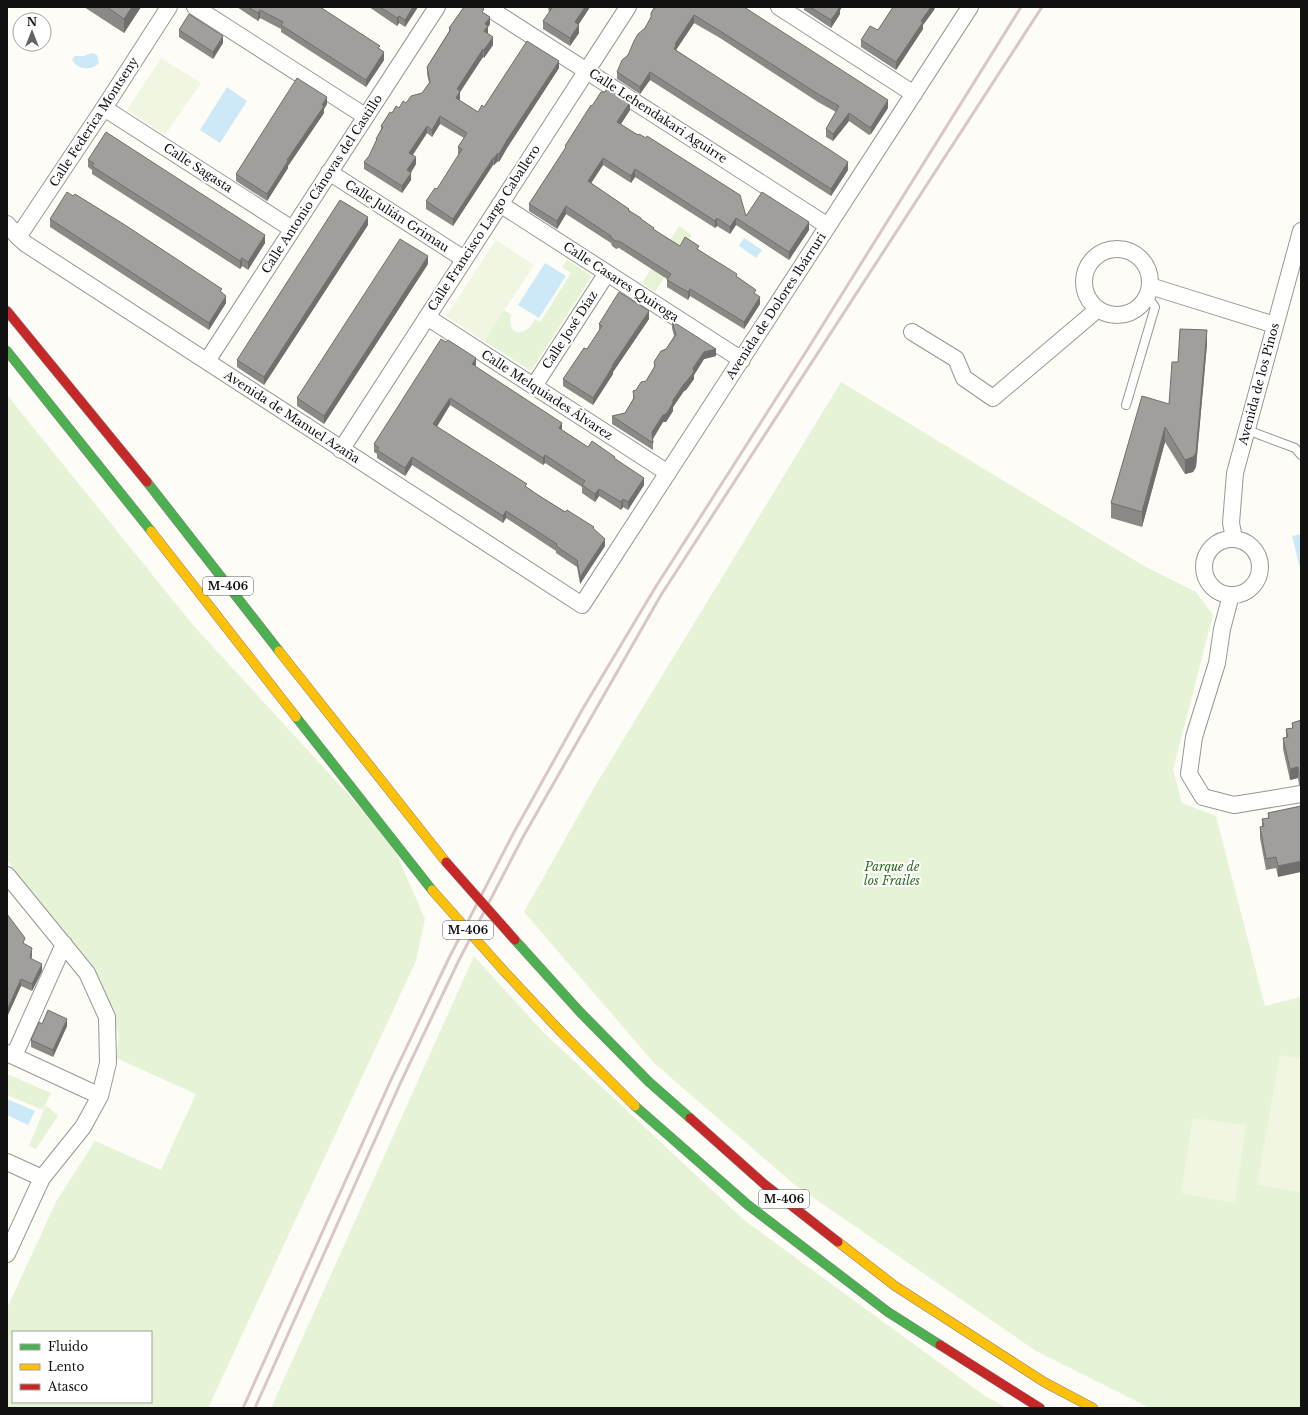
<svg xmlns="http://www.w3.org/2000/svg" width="1308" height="1415" font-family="'Libre Baskerville',serif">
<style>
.green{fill:#e7f3d7;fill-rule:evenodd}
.pitch{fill:#f0f6e1}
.water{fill:#cde8f7}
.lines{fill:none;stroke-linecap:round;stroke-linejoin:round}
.lane-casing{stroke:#979795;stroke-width:10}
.street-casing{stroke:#979795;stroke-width:18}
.fast-casing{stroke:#858482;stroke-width:10}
.slow-casing{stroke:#858482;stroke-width:10}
.jam-casing{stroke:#858482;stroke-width:10}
.lane{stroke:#fffffe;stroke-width:8}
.street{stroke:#fffffe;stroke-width:16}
.fast{stroke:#4caf50;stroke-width:9}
.slow{stroke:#ffc107;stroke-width:9}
.jam{stroke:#c62828;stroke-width:9}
.rail{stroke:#d9c6c7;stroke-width:3}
.slow-bridge-casing{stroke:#858482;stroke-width:10;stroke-linecap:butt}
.jam-bridge-casing{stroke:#858482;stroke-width:10;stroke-linecap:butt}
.slow-bridge{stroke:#ffc107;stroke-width:9}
.jam-bridge{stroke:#c62828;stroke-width:9}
.wall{fill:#8a8986}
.shaded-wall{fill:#716f6d}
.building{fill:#a19f9c;stroke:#716f6d}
.labels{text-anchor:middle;stroke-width:4;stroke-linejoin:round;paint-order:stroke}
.shield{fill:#fff;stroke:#585858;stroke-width:1}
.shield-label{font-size:11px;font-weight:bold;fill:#111}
.street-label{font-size:12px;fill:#111;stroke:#fff}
.park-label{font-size:12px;font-style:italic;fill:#2f6b1f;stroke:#fff}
</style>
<rect width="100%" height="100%" fill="#fdfcf7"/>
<path class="green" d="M679 226 692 235 655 292 642 283Z
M567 260 592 276 531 371 484 341 504 310 511 315C506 338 528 336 535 319L540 322 571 273 562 267Z
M841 382 1144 566 1196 592 1213 615 1173 770 1182 803 1216 816 1265 1006 1301 997V1408H1150L1036 1351 795 1185 654 1063 524 912 595 786Z
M7 395 193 625 391 841 425 919 416 961 208 1408H7V1308L57 1200 95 1141 161 1170 196 1094 116 1058 119 1035 100 985 7 860ZM13 1332H151V1402H13Z
M474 956 543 1032 744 1220 985 1396 1007 1408H271Z
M7 1074 51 1093 43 1110 7 1095Z
M46 1105 58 1116 36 1149 29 1146Z"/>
<path class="pitch" d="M161 58 201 83 165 135 127 110Z
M496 240 534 265 484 341 446 316Z
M1280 1055 1301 1058V1192L1257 1185Z
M1193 1118 1246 1125 1235 1203 1181 1193Z"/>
<path class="water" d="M92 53 97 55 99 63C92 71 76 70 72 59L75 56H84Z
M227 87 247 101 220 143 200 130Z
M744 238 762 250 756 258 739 246Z
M545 263 566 276 539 318 518 305Z
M1301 534V572L1292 536Z
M7 1099 35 1111 28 1125 7 1115Z"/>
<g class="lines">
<g class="lane-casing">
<path id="lane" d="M1126 405 1155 307 1147 296
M1247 430 1295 448 1301 455"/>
</g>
<g class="street-casing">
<path id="street" d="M195 7 365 116
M487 7 828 226
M779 7 914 94
M104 108 292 229
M329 172 464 259
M500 204 742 360
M7 224 18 237 26 244 582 605 970 7
M18 237 104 108 169 7
M1084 282a33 33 0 1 1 66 0a33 33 0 1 1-66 0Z
M1150 286 1275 325
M427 317 668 473
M912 332 956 359 964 378 993 398 1098 309
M207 361 437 7
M534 386 607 273
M341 450 628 7
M1234 538 1231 523 1235 473 1301 231
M1204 567a28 28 0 1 1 56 0a28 28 0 1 1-56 0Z
M1231 595 1222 629 1217 663 1194 737 1189 774 1203 797 1234 805 1301 794
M7 875 87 973 107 1017 108 1063 100 1096 83 1127 42 1178 7 1254
M7 1053 100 1096
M14 1056 64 944
M7 1162 42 1178"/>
</g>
<g class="fast-casing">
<path id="fast" d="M7 351 151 531
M147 482 279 651
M296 717 432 890
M515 940 580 1012 649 1082 690 1118
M635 1106 748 1205 888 1312 940 1345"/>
</g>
<g class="slow-casing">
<path id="slow" d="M151 531 296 717
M279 651 446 862
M503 970 561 1032 635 1106
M838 1242 895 1286 1044 1382 1093 1408"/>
</g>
<g class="jam-casing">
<path id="jam" d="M7 311 147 482
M690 1118 764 1184 838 1242
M940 1345 1040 1408"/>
</g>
<use href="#lane" class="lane"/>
<use href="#street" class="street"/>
<use href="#fast" class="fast"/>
<use href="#slow" class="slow"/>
<use href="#jam" class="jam"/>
<path class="rail" d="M243 1408 390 1082 449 958 513 834 582 710 655 588 809 347 1021 7
M255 1408 400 1084 459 960 523 837 661 595 1042 7"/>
<g class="slow-bridge-casing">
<path id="slow-bridge" d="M432 890 503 970"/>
</g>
<g class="jam-bridge-casing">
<path id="jam-bridge" d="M446 862 515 940"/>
</g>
<use href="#slow-bridge" class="slow-bridge"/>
<use href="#jam-bridge" class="jam-bridge"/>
</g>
<path class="wall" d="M84 7H141L124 33Z
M237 7H320L380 49 384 60 366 87 281 32V29L260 18 258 21Z
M369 7H418L405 27 399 23 397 26Z
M548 7H590L578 25 579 33 570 46 543 29V21L549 13Z
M744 7 888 108 871 134 869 135 849 121 833 141 826 137V129L836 112 818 102 720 38 694 23 676 50 848 170 831 196 650 80 640 94 617 79V72L651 19V13Z
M804 7H842L840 10V14L831 28 804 10Z
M893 7H935L934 10 923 25V29L896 70 861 47V40L878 30Z
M484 13 490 24 488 27 487 34 493 45 484 58 483 57 460 91V99L459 100 478 112 484 107 559 68 507 148 499 162 498 161 494 165H493L453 226 426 209V201L437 189 459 155 458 154V147L464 138 440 124 432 137 427 133 413 155 416 164 411 173V180L402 193 364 169V162L369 156 376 141V139L381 129V126L392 113 422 93 429 83 427 74V67L449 31V28Z
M179 30 223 43 213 59 179 37Z
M327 104 324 109V113L288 166V168L267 201 236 181V174Z
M592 106 630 110 621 124 746 216 809 230 789 260 736 225 730 234 717 226 715 228 635 177 631 183 603 165 591 183 629 210 654 230 680 246 699 250 737 277 756 295 760 304 744 329 690 296 688 300 667 287V279L619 248 616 249 612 246 611 243 566 214 557 229 529 211V204L565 149V146Z
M88 160 265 243 248 270 242 266 240 269 92 174V170L88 167Z
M50 219 222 292 226 303 209 330 50 227Z
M368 225 264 385 237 367V360Z
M428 264 324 424 297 406V398Z
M649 319 613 372V374L593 405 563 386V379L587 349 599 331V324Z
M672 321 716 356 704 359 694 375V379L686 390 684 391 673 407V411L666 422H663L653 439V450L612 424V416L625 413 633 399V391L636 390 646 381 654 367V362L666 349 674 336 672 328Z
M1207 344 1196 467 1193 472 1185 474 1165 442 1142 527 1111 518V503L1169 404 1178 362Z
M476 365 475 366 562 430 588 447 615 459 644 485 628 510 623 507 621 510 599 496 595 502 582 493V487L545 463 543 465 450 405 437 427 538 495 594 529 605 546 580 584 577 567 556 553V551L506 518 503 523 412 465 405 476 377 458V454L374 452V444Z
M1301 720V785H1299L1298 778 1290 780 1283 749V738L1286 737V729L1292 728V723Z
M1301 806 1278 877 1276 868 1266 870 1260 838V827H1262V819L1268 818V813Z
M25 945 32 955 31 959 42 971 32 991 21 986 7 1017Z
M42 1024 67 1026 53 1057 31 1047V1040Z"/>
<path class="shaded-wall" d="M132 7H141L124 33V19Z
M413 7H418L405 27V20Z
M585 7H590L575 30V22Z
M838 7H842L840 10V14L831 28V20Z
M931 7H935L934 10 923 25V29L896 70V62L921 21Z
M260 10V18L258 21V13Z
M694 15V23L676 50 674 49 675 44Z
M399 16V23L397 26V18Z
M490 17V24L488 27V33L484 39V31L485 24Z
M579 25V33L570 46V38Z
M223 36V43L213 59V52Z
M493 37V45L484 58V50Z
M483 49V57L457 97V89Z
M384 52V60L366 87V80Z
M559 61V68L507 148 499 162V154L507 140Z
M650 72V80L640 94V87Z
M460 91V99L456 105V98Z
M327 97V104L324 109V113L288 166V168L267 201V194Z
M888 100V108L871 134V127Z
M630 102V110L617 130V122Z
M849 113V121L833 141V134Z
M440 116V124L432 137V130Z
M427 126V133L409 160V153Z
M498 153V161L494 165V158Z
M416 157V164L407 178V170Z
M493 158V165L453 226V219Z
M603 158V165L588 188V181Z
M848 162V170L831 196V189Z
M635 169V177L631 183V176Z
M411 173V180L402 193V186Z
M566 206V214L557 229V221Z
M368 217V225L264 385V377Z
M717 218V226L715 228V221Z
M736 218V225L730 234V227Z
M809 222V230L789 260V252Z
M265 235V243L248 270V262Z
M428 256V264L324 424V416Z
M242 258V266L240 269V261Z
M690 289V296L688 300V292Z
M226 296V303L209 330V323Z
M760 297V304L744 329V322Z
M649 311V319L613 372V374L593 405V398L612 366Z
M1207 330V344L1196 467 1193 472 1185 474V460Z
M716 349V356L704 359 694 375V379L686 390 684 391 673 407V411L666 422H663L652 440V432L704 352Z
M476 358V365L472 371V364Z
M450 398V405L433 432V424Z
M562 423V430L559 428Z
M1165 427V442L1142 527V512Z
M545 455V463L543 465V458Z
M412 457V465L405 476V468Z
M644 478V485L628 510V502Z
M599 489V496L595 502V494Z
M623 499V507L621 510V502Z
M506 511V518L503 523V516Z
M605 539V546L580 584V577Z
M1298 767V778L1290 780V769Z
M1301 861V872L1278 877V866Z
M32 948V955L30 966V958Z
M42 964V971L32 991V984Z
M21 979V986L7 1017V1010Z
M67 1019V1026L53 1057V1050Z"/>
<path class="building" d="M107 7H132L124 19Z
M248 7H320L380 46 378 48 384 52 366 80 281 25 283 22 260 10 258 13Z
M380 7H413L405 20 399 16 397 18Z
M464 7H482L484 9 482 12 490 17 485 24 488 26 484 31 493 37 484 50 483 49 457 89 460 91 456 98 478 112 482 105 484 107 527 41 559 61 507 140 499 154 498 153 494 158H493L453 219 426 201 435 188 437 189 462 149 458 147 467 133 440 116 432 130 427 126 409 153 416 157 407 170 411 173 402 186 364 162 369 156 377 139H376L383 127 381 126 390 112 392 113 396 106 399 108 403 101 406 103 411 96 422 93 430 82 427 67 451 29 449 28Z
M551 7H585L575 22 579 25 570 38 543 21 552 8Z
M659 7H744L888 100 871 127H869L849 113 833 134 826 129 839 106 818 94 720 31 694 15 675 44 676 45 674 49 827 148 848 162 831 189 650 72 640 87 617 72 622 60 628 55 634 41 638 34 645 28 651 17V13L654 8Z
M810 7H840L831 20Z
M893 7H931L921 21 923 22 896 62 861 40 870 26 878 30Z
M189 14 223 36 213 52 179 30Z
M297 78 327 97 322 105 324 106 287 160 288 161 267 194 236 174Z
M607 88 630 102 617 122 638 135 639 134 646 138 647 136 740 195 746 216 762 192 809 222 789 252 736 218 730 227 717 218 715 221 635 169 631 176 603 158 588 181 629 209 628 210 641 218V219L654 228 653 229 680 246 685 237 699 246 697 249 737 274 736 276 756 290 754 293 760 297 744 322 690 289 688 292 667 280 671 274 619 241H616L612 239 611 236 566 206 557 221 529 204 566 147 565 146 591 105 592 106 601 92H605Z
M106 132 265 235 248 262 242 258 240 261 92 166 94 163 88 160Z
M67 192 73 196 75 194 125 225 222 289 220 291 226 296 209 323 50 219Z
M340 200 368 217 264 377 237 360Z
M400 239 428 256 324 416 297 398Z
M619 292 649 311 612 366H613L593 398 563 379 584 348 587 349 602 326 599 324Z
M672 321 716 349 704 352 693 368 694 372 686 382 684 384 673 400V403L666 414 663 415 652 432 653 443 612 416 625 413 634 398 633 391 636 390 641 382 646 381 655 366 654 362 661 351 666 349 676 335Z
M1180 329 1207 330 1196 453 1193 457 1185 460 1165 427 1142 512 1111 503 1142 396 1169 404 1172 362H1178Z
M441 339 446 342 448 340 476 358 472 364 562 423 559 428 588 447 592 441 615 457 614 458 644 478 628 502 623 499 621 502 599 489 595 494 582 485 585 481 545 455 543 458 450 398 433 424 527 484 525 486 538 495 565 512 567 510 594 527 593 528 605 539 580 577 577 560 556 546 557 544 506 511 503 516 412 457 405 468 377 450 379 448 374 444Z
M1301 720V774H1299L1298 767 1290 769 1283 738 1288 737 1286 729 1293 728 1292 723Z
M1301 806V861L1278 866 1276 857 1266 859 1260 827 1264 826 1262 819 1269 818 1268 813Z
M7 914 25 938 23 943 32 948 30 958 42 964 32 984 21 979 7 1010Z
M48 1010 67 1019 53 1050 31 1040 39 1022 42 1024Z"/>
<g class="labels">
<g class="shield">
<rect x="203" y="577" width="50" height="18" rx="3"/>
<rect x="443" y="921" width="50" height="18" rx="3"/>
<rect x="759" y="1190" width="50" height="18" rx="3"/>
</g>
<g class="shield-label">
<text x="228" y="590">M-406</text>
<text x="468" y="934">M-406</text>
<text x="784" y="1203">M-406</text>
</g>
<g class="street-label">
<text transform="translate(658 116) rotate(33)" y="4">Calle Lehendakari Aguirre</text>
<text transform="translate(94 122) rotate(-57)" y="4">Calle Federica Montseny</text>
<text transform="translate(198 168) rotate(33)" y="4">Calle Sagasta</text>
<text transform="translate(322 184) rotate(-57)" y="4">Calle Antonio Cánovas del Castillo</text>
<text transform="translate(397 216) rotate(33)" y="4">Calle Julián Grimau</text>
<text transform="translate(484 228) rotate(-57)" y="4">Calle Francisco Largo Caballero</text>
<text transform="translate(621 282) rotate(33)" y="4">Calle Casares Quiroga</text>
<text transform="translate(776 306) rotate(-57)" y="4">Avenida de Dolores Ibárruri</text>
<text transform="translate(570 330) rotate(-57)" y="4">Calle José Díaz</text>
<text transform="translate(1259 384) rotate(-75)" y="4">Avenida de los Pinos</text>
<text transform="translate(547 395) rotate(33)" y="4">Calle Melquiades Álvarez</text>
<text transform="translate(292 417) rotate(33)" y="4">Avenida de Manuel Azaña</text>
</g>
<g class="park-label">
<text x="892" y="871">Parque de<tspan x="892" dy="14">los Frailes</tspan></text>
</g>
</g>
<rect width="1308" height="1415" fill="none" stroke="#111111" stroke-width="16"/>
<rect x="12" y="1331" width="140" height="72" fill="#ffffff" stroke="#a0a0a0"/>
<rect x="20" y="1344" width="20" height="6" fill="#4caf50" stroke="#a0a0a0"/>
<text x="48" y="1351" font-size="12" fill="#111111">Fluido</text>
<rect x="20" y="1364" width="20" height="6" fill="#ffc107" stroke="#a0a0a0"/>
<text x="48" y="1371" font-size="12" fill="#111111">Lento</text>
<rect x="20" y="1384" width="20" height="6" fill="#c62828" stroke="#a0a0a0"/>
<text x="48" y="1391" font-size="12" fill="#111111">Atasco</text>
<g transform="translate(32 32)"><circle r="19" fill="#ffffff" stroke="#a0a0a0"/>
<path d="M0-3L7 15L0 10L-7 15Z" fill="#646362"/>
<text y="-6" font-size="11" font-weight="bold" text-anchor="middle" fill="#111111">N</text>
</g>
</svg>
